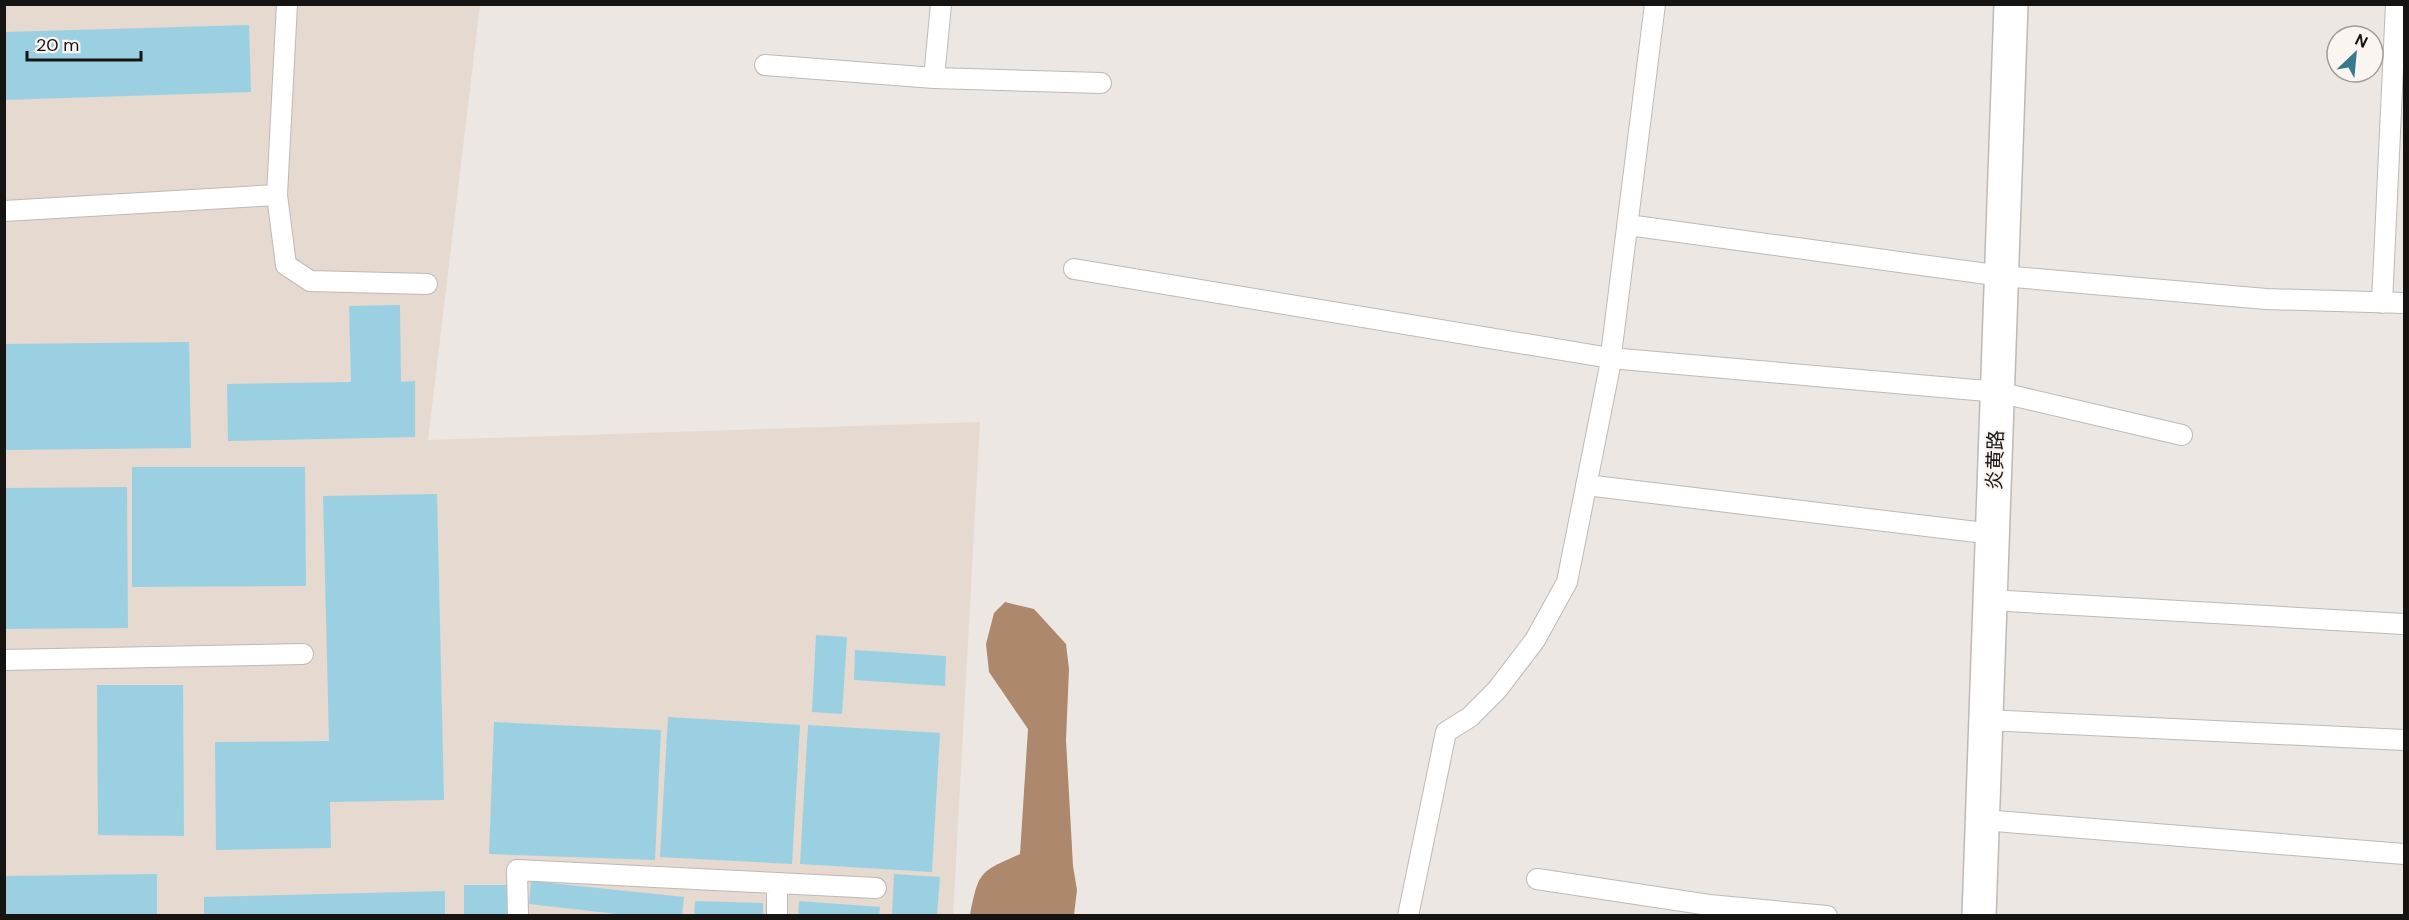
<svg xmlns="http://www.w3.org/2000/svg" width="2409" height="920" font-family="'DM Sans','Noto Sans SC',sans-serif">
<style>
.built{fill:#e5d9d0}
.water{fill:#ae886c}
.building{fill:#9bd0e3}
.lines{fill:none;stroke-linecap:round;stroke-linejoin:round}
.service-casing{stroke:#beb9b5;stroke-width:22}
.tertiary-casing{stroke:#beb9b5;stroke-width:36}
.service{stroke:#fff;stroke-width:20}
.tertiary{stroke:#fff;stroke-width:33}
.labels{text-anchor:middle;stroke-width:4.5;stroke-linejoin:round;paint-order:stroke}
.street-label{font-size:20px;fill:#161413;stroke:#faf5f1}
</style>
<rect width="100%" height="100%" fill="#ede7e3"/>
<path class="built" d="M5 5H480L428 440 980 422 953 915 5 916Z"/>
<path class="water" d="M1005 602 1034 609 1066 644 1069 669 1066 740 1073 866 1077 890 1074 915H970C979 871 979 872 1020 854L1028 729 989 672 986 644 994 613Z"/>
<path class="building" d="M249 25 251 92 4 100V32Z
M400 305 401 382 415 381V437L228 441 227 384 351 382 349 306Z
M189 342 191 448 4 450V344Z
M132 467H305L306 586 132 587Z
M127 487 128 628 4 629V488Z
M437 494 444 800 330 802 331 848 216 850 215 742 329 741 323 496Z
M816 635 847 637 842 714 812 712Z
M855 650 946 656 945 686 854 680Z
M97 685H183L184 836 98 835Z
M668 717 800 725 792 864 660 857Z
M494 722 661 730 655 860 489 854Z
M808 725 940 733 932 872 800 864Z
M157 874V916H4V876Z
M894 874 940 877 937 916 892 914Z
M531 881 684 897 682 916H635L529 904Z
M464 885H507L508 916H464Z
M445 891V916H204V897Z
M695 901 763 903V916H694Z
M799 901 880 907 879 916H798Z"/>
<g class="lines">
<g class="service-casing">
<path id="service" d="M287 4 277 195 286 265 310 281 427 284
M765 65 934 78 1101 83
M934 78 941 4
M4 211 277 195
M1628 225 2002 276 2266 299 2404 303
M1074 269 1610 358 1998 392 2182 435
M2382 303 2396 4
M1586 485 1993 534
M1990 600 2404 624
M4 660 303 654
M1986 720 2404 740
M1983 820 2404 854
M1537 879 1709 905 1827 916
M777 883V916
M518 916 517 870 876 888
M1408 916 1446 732 1470 717 1497 690 1535 640 1567 582 1609 371 1655 4"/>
</g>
<g class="tertiary-casing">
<path id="tertiary" d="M1979 916 2011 4"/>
</g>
<use href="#service" class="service"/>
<use href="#tertiary" class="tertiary"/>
</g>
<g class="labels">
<g class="street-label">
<text transform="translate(1995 460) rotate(-88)" y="7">炎黄路</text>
</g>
</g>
<rect width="2409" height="920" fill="none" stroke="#161413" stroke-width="12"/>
<g transform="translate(2355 54) rotate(26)"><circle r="28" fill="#faf5f1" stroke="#9f9b98" stroke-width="1.5"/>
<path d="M0-4.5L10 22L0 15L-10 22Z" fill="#3a798d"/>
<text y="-9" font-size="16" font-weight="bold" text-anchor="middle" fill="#161413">N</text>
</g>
<path d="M27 51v9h114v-9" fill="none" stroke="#161413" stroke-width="3"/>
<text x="36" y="51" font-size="18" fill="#161413" stroke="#faf5f1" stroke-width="4.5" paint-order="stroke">20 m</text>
</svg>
